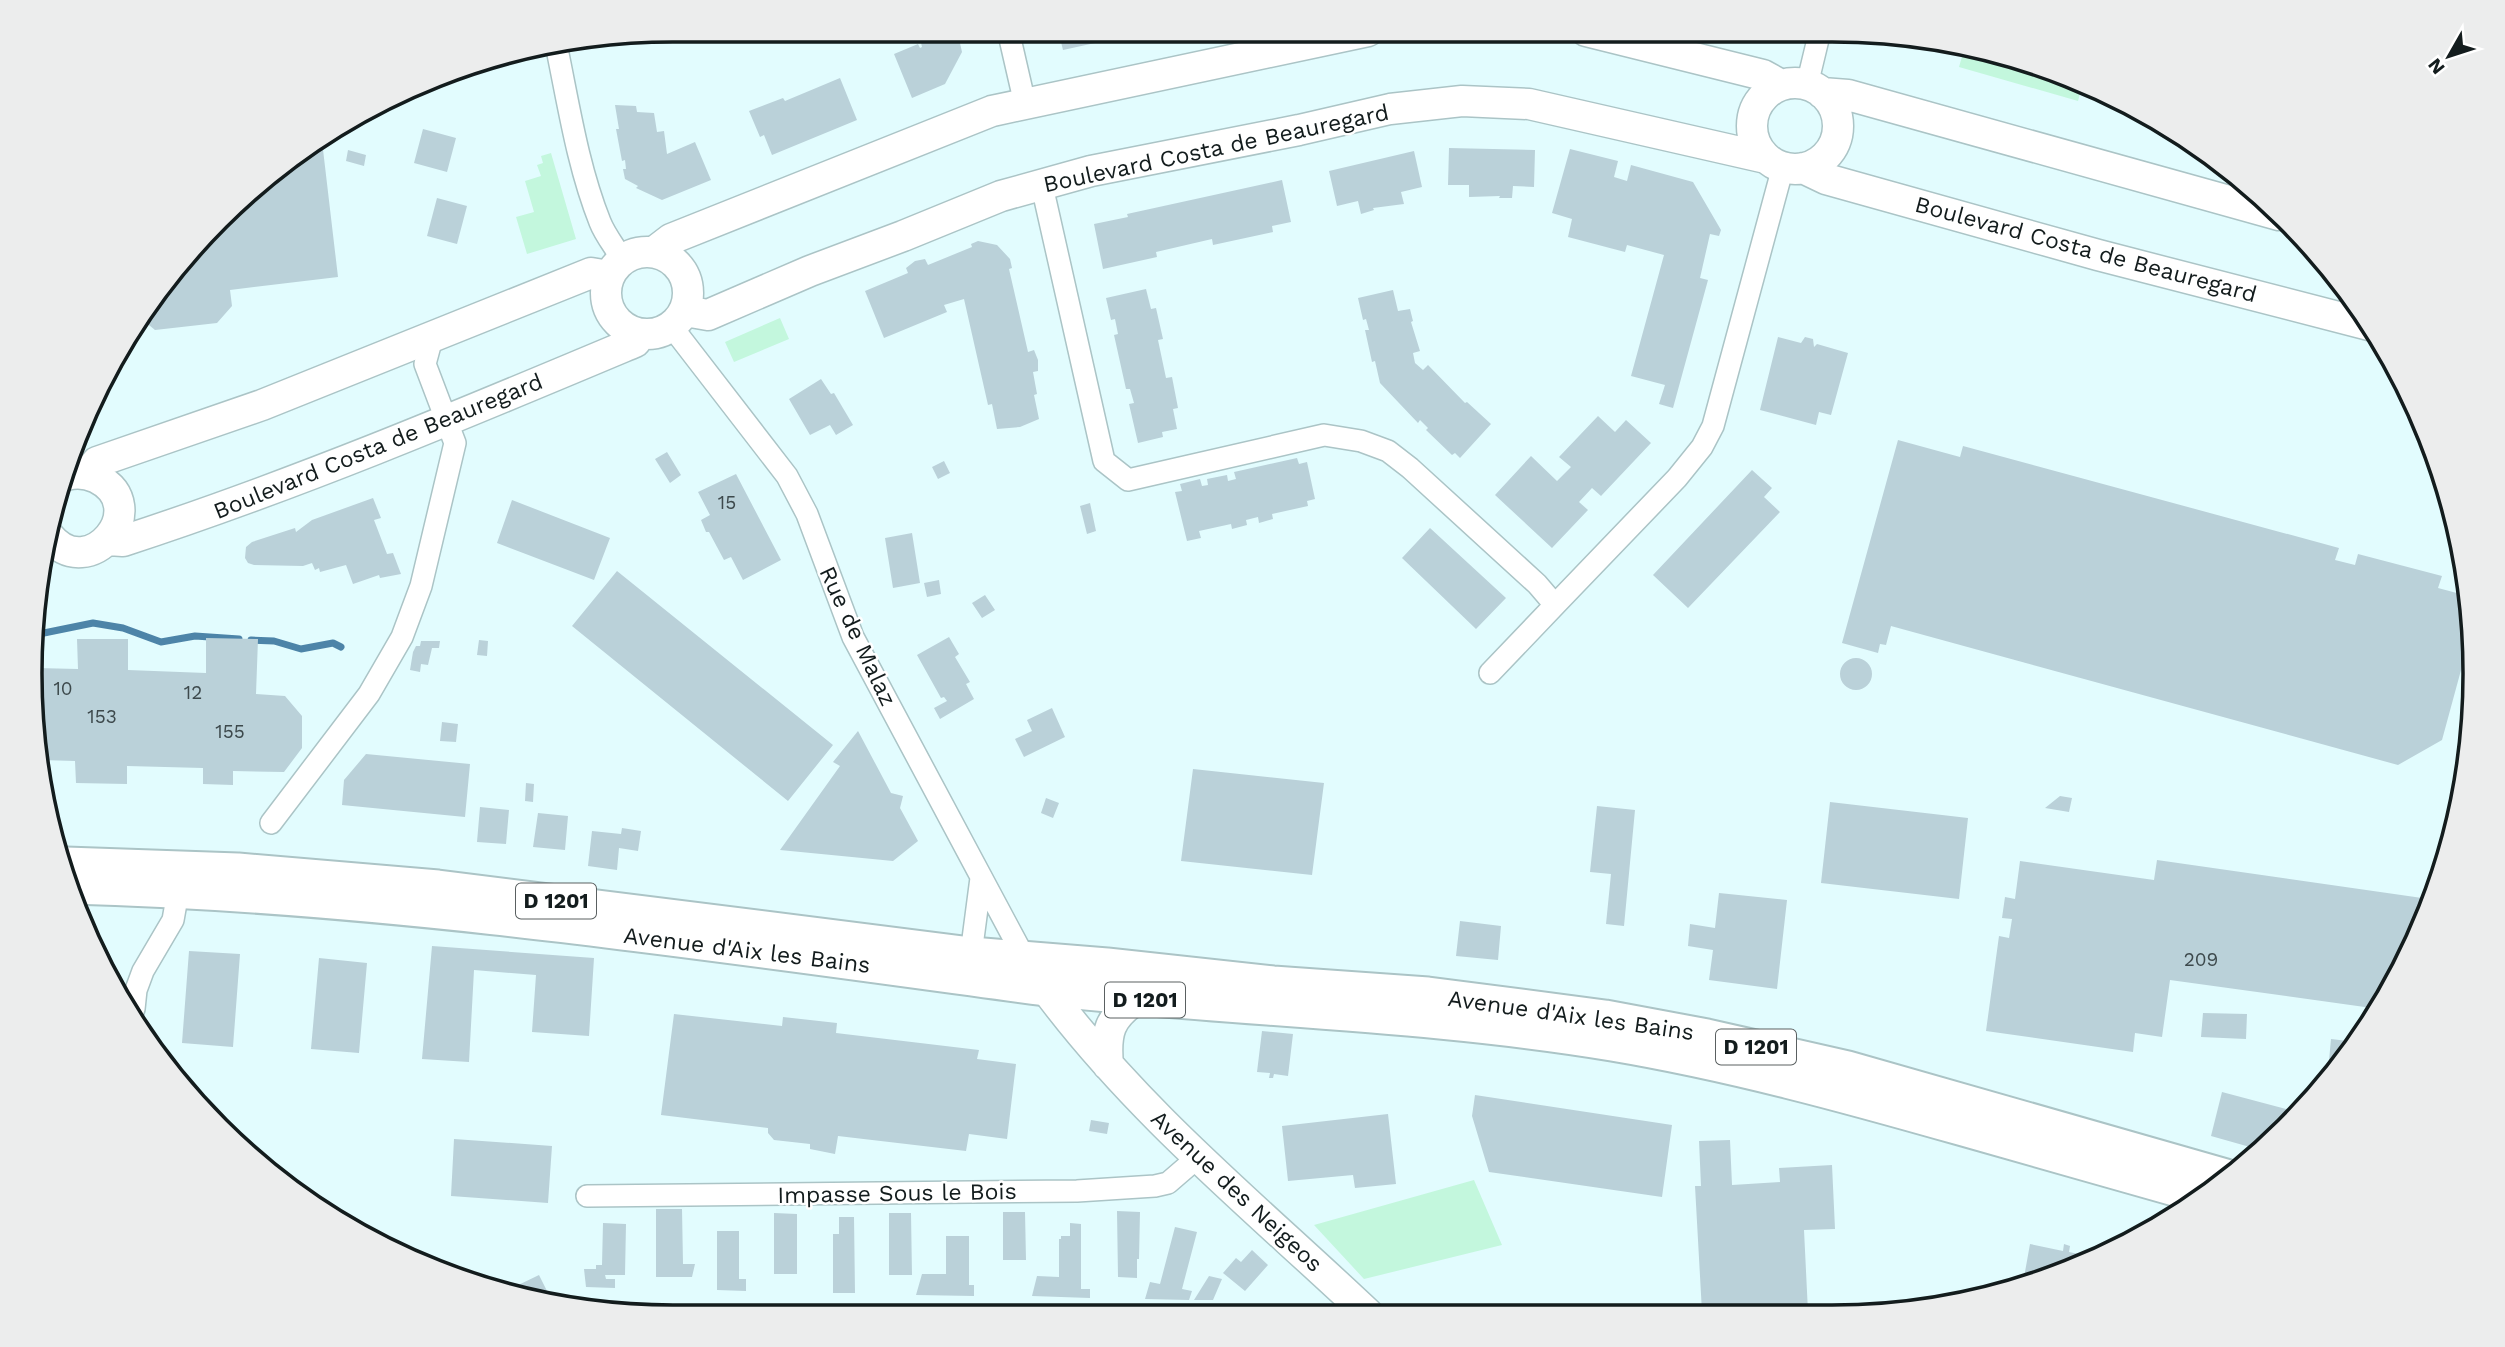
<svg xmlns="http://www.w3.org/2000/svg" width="2505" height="1347" font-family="'Work Sans',sans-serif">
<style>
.green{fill:#c3f7dd}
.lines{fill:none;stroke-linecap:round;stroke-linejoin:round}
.stream{stroke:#4d84a8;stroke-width:7}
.building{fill:#bad1d9}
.street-casing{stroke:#abc4c6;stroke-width:24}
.secondary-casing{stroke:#abc4c6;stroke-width:33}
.primary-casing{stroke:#abc4c6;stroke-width:37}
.street{stroke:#fff;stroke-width:21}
.secondary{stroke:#fff;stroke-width:30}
.primary{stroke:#fff;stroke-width:33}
.labels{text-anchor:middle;stroke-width:5;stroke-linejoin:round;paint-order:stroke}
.number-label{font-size:19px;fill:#3d494c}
.shield{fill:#fff;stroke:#5a6061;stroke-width:2}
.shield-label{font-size:21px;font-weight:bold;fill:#131c1d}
.street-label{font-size:23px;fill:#131c1d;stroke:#fff}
.rim{fill:none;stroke:#131c1d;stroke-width:3.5}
</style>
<rect width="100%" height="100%" fill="#e2fcfe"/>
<path class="green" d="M1965 46 1998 52 2082 86 2078 101 1959 67Z
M551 153 576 239 527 254 516 217 534 212 525 181 541 176 537 165 543 163 541 156Z
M780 318 789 339 734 362 725 342Z
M1474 1180 1502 1245 1364 1279 1314 1225Z"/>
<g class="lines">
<path class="stream" d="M39 634 93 623 123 628 161 642 195 636 239 639
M251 640 274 641 301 649 333 643 341 647"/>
</g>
<path class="building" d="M918 30H957L962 52 945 84 912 98 894 54 918 44 920 48 922 47Z
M1058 30H1149L1150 31 1063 50Z
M840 78 857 120 772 155 764 135 760 137 749 111 783 98 785 101Z
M615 105 636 106 637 112 654 113 657 132 664 131 667 154 695 142 711 180 662 200 636 188 638 186 625 179 623 169H626L625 160 622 161 616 129H619Z
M423 129 456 138 447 172 414 163Z
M322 141 338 277 230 290 232 306 217 323 155 330 138 316 281 163Z
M1449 148 1535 150 1534 187 1513 186 1512 198H1499L1500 196 1469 197V185H1448Z
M1570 149 1618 161 1614 177 1627 181 1631 165 1693 182 1721 230 1719 236 1710 234 1700 278 1708 280 1673 408 1659 404 1665 385 1631 376 1664 255 1627 245 1625 252 1568 237 1572 219 1552 213Z
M348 150 366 155 364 166 346 161Z
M1414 151 1422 187 1401 192 1404 204 1373 208 1374 210 1361 214 1358 201 1337 206 1329 171Z
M1282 180 1291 222 1272 226 1273 232 1213 245 1212 239 1156 252 1157 257 1103 269 1094 224 1128 217 1127 214Z
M437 198 467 206 457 244 427 236Z
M978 241 997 245 1010 259 1012 268 1009 269 1028 352 1034 350 1038 360V371L1033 372 1037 394 1034 395 1039 419 1020 427 997 429 992 404 988 405 964 299 944 305 947 312 884 338 865 291 908 273 906 268 915 261 925 259 928 265 972 247 971 244Z
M1146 289 1151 309 1156 308 1163 339 1158 340 1166 378 1172 377 1178 408 1173 409 1177 429 1162 432 1163 437 1138 443 1129 404 1134 403 1130 389H1126L1114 335 1118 334 1115 319 1111 320 1106 298Z
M1393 290 1398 311 1410 309 1413 321 1411 322 1420 351 1413 353 1415 363 1423 370 1428 365 1465 403 1467 402 1491 424 1460 458 1455 453 1452 455 1426 430 1428 428 1420 420 1418 423 1380 383 1375 361 1372 362 1365 330H1369L1366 319 1363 320 1358 298Z
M1778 337 1801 343 1805 337 1813 339 1814 347 1817 344 1848 353 1831 415 1819 412 1816 425 1760 410Z
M821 379 831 394 834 393 853 425 836 435 830 425 810 435 789 399Z
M1598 416 1615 432 1626 420 1651 443 1601 496 1592 488 1579 502 1588 510 1552 548 1495 495 1531 456 1557 481 1571 467 1559 457Z
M1898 440 1960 457 1963 446 2339 548 2335 560 2355 565 2358 554 2442 576 2438 588 2468 596 2473 626 2442 740 2398 765 1891 626 1886 645 1880 644 1878 653 1842 643Z
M667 452 681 475 670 483 655 459Z
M1297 458 1299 464 1307 462 1315 499 1307 501 1308 506 1272 514 1273 519 1259 523 1258 517 1246 520 1247 525 1232 529 1231 524 1199 531 1201 538 1187 541 1175 492 1182 491 1180 484 1200 479 1202 486 1208 485 1207 479 1227 475 1228 481 1236 479 1234 472Z
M944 461 950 473 938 479 932 467Z
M1752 470 1772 488 1764 497 1780 512 1688 608 1653 575Z
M736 474 781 560 743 580 731 557 724 560 709 532H706L701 520 710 515 698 492Z
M373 498 381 518 374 520 387 554 393 553 401 574 380 578 379 575 353 584 346 565 320 572 319 568 315 570 312 563 303 566 254 565 248 563 245 558 246 547 252 542 295 528 296 532 312 520Z
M512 500 610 538 594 580 497 543Z
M1090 503 1096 531 1087 534 1080 506Z
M1430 528 1506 598 1476 629 1402 558Z
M912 533 920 583 893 588 885 538Z
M617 571 833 745 788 801 572 626Z
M939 580 941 594 927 597 924 583Z
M985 595 995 610 982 618 972 603Z
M949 637 959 654 955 657 970 682 966 684 974 699 940 719 934 708 947 701 944 697 941 698 917 655Z
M206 638 258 639 256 694 285 696 302 716V748L284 772 233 771V785L203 784V768L127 766V784L76 783 75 761 41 760 31 716 36 668 78 669 77 639H128V670L206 673Z
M479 640 488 641 487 656 477 655Z
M421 641H440L439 648H432L428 665 421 664 420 672 410 670 413 652 416 646H420Z
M1840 674a16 16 0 1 1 32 0a16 16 0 1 1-32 0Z
M1052 708 1065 737 1024 757 1015 739 1032 731 1027 720Z
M442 722 458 724 456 742 440 741Z
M858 731 891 793 903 796 900 808 918 841 893 861 780 850 840 766 833 762Z
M366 754 470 764 465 817 342 805 344 780Z
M1193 769 1324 783 1312 875 1181 861Z
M526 783 534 784 533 802 525 801Z
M2060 796 2072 798 2069 812 2045 808Z
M1046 798 1059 803 1053 818 1041 813Z
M1830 802 1968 818 1959 899 1821 883Z
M1597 806 1635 810 1624 926 1606 924 1611 874 1590 872Z
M480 807 509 810 506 844 477 842Z
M538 813 568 816 565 850 533 847Z
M622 828 641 831 638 851 619 848 617 870 588 866 592 831 621 834Z
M2157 860 2422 898 2418 932 2389 995 2379 1009 2170 980 2162 1037 2135 1033 2133 1052 1986 1031 1999 936 2009 938 2012 919 2002 918 2005 897 2015 899 2020 861 2154 880Z
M1719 893 1787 900 1777 989 1709 980 1713 950 1688 946 1690 924 1715 928Z
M1460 921 1501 926 1498 960 1456 956Z
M432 946 594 958 589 1036 532 1032 536 975 474 970 469 1062 422 1059Z
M189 951 240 954 233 1047 182 1043Z
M319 958 367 963 359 1053 311 1049Z
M2203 1013 2247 1014 2246 1039 2201 1037Z
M674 1014 782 1026 783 1017 837 1023 836 1033 979 1050 977 1059 1016 1064 1007 1139 969 1134 966 1151 838 1136 835 1154 810 1149V1144L774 1140 768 1133V1128L661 1115Z
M1262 1031 1293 1034 1288 1076 1274 1074 1273 1078H1269L1270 1073 1257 1072Z
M2331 1039 2356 1042 2327 1082Z
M2222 1092 2286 1109 2282 1128 2257 1149 2211 1136Z
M1475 1095 1672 1125 1662 1197 1489 1172 1472 1116Z
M1388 1114 1396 1184 1355 1188 1353 1175 1288 1181 1282 1126Z
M1091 1120 1109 1123 1107 1134 1089 1131Z
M454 1139 552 1146 548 1203 451 1196Z
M1730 1140 1732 1185 1780 1182 1779 1168 1832 1165 1835 1229 1804 1230 1808 1312H1702L1695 1186H1701L1699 1141Z
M656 1209H682L683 1264H695L692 1277H656Z
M1117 1211 1140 1212 1139 1259H1137V1278L1118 1277Z
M1003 1212H1025L1026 1260H1003Z
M774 1213 797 1214V1274H774Z
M889 1213H911L912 1275H889Z
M839 1217H854L855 1293H833V1234H839Z
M603 1223 626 1224 625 1275H605L606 1279H615V1288L586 1287 584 1269H596V1265H602Z
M1070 1223 1081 1224V1289H1090V1298L1032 1296 1037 1276 1059 1277V1239H1061V1236H1070Z
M1175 1227 1197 1232 1182 1289 1192 1291 1189 1300 1145 1299 1150 1282 1160 1284Z
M717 1231H739V1279H746V1291L717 1290Z
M946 1236H969V1285H974V1296L916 1295 922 1274H946Z
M2030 1244 2063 1251 2064 1244 2070 1246 2069 1252 2098 1258 2077 1268 2023 1283Z
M1252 1250 1268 1265 1245 1291 1223 1273 1236 1258 1241 1262Z
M539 1275 553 1303 502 1293Z
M1209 1276 1222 1279 1213 1300H1194Z"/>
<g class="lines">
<g class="street-casing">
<path id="street" d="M1008 30 1025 104
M557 49C569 107 578 167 600 222 605 235 615 247 622 259
M1807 85 1820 31
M1042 186 1104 461 1128 480 1324 435 1361 441 1388 451 1410 468 1537 584 1555 605 1677 478 1702 447 1713 426 1783 167
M672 327 787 476 807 514 853 637 1025 959
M1490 673 1555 605
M271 823 369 694 402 637 421 586 455 443 425 364 432 338
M971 954 981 878
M134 1009 136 990 143 971 173 920 178 892
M587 1196 1077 1191 1155 1186 1168 1183 1197 1158"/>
</g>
<g class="secondary-casing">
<path id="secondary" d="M1586 31 1763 75 1781 85
M1752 126a43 43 0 1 1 86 0a43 43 0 1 1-86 0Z
M1822 93 1848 95 2279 215
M1803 168 1826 179 2098 255 2369 325
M606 293a41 41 0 1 1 82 0a41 41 0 1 1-82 0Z
M654 252 671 239 992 111 1368 31
M685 311 708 315 810 271 903 236 1001 196 1091 171 1299 130 1390 109 1462 101 1529 104 1766 158
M88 473 97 462 262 405 591 273 609 276
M49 536C89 586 154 507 97 478 87 473 77 472 66 475
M108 540 123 541C298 484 466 413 635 342L641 334
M1046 989C1138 1113 1257 1209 1368 1314
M1108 1065C1105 1033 1109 1017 1137 999"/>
</g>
<g class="primary-casing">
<path id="primary" d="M66 864 238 870 438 887 971 954 1107 965 1273 983 1428 994 1605 1017 1707 1036 1848 1068 2226 1176
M71 887C398 896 723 946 1046 989 1235 1010 1425 1013 1612 1044 1731 1064 1847 1096 1963 1129 2043 1152 2123 1174 2203 1197"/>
</g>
<use href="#street" class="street"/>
<use href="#secondary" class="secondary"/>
<use href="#primary" class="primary"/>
</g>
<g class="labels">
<g class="number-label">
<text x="727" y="509">15</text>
<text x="63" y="695">10</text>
<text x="193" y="699">12</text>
<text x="102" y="723">153</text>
<text x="230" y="738">155</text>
<text x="2201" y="966">209</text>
</g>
<g class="shield">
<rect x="516" y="883.5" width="80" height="35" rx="5"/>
<rect x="1105" y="982.5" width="80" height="35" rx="5"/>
<rect x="1716" y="1029.5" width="80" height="35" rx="5"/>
</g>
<g class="shield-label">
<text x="556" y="908">D 1201</text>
<text x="1145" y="1007">D 1201</text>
<text x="1756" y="1054">D 1201</text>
</g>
<g class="street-label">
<text transform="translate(1216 148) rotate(-12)" y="8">Boulevard Costa de Beauregard</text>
<text transform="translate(2086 249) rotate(15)" y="8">Boulevard Costa de Beauregard</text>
<text transform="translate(378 446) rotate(-22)" y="8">Boulevard Costa de Beauregard</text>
<text transform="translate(858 636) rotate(65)" y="8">Rue de Malaz</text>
<text transform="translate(747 950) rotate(7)" y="8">Avenue d'Aix les Bains</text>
<text transform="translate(1571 1015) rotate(8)" y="8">Avenue d'Aix les Bains</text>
<text transform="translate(1237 1191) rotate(43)" y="8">Avenue des Neigeos</text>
<text transform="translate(897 1193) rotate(-1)" y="8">Impasse Sous le Bois</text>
</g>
</g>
<path d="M0 0H2505V1347H0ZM673 42H1832A631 631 0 0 1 2463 673V674A631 631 0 0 1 1832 1305H673A631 631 0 0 1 42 674V673A631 631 0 0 1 673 42Z" fill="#eceded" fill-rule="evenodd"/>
<path class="rim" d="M673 42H1832A631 631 0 0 1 2463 673V674A631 631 0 0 1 1832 1305H673A631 631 0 0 1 42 674V673A631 631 0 0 1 673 42Z"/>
<g transform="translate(2449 56) rotate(231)" stroke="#ffffff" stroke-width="5" paint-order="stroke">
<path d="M0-5L12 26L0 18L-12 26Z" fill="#131c1d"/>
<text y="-10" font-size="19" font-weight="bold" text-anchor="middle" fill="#131c1d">N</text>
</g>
</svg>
